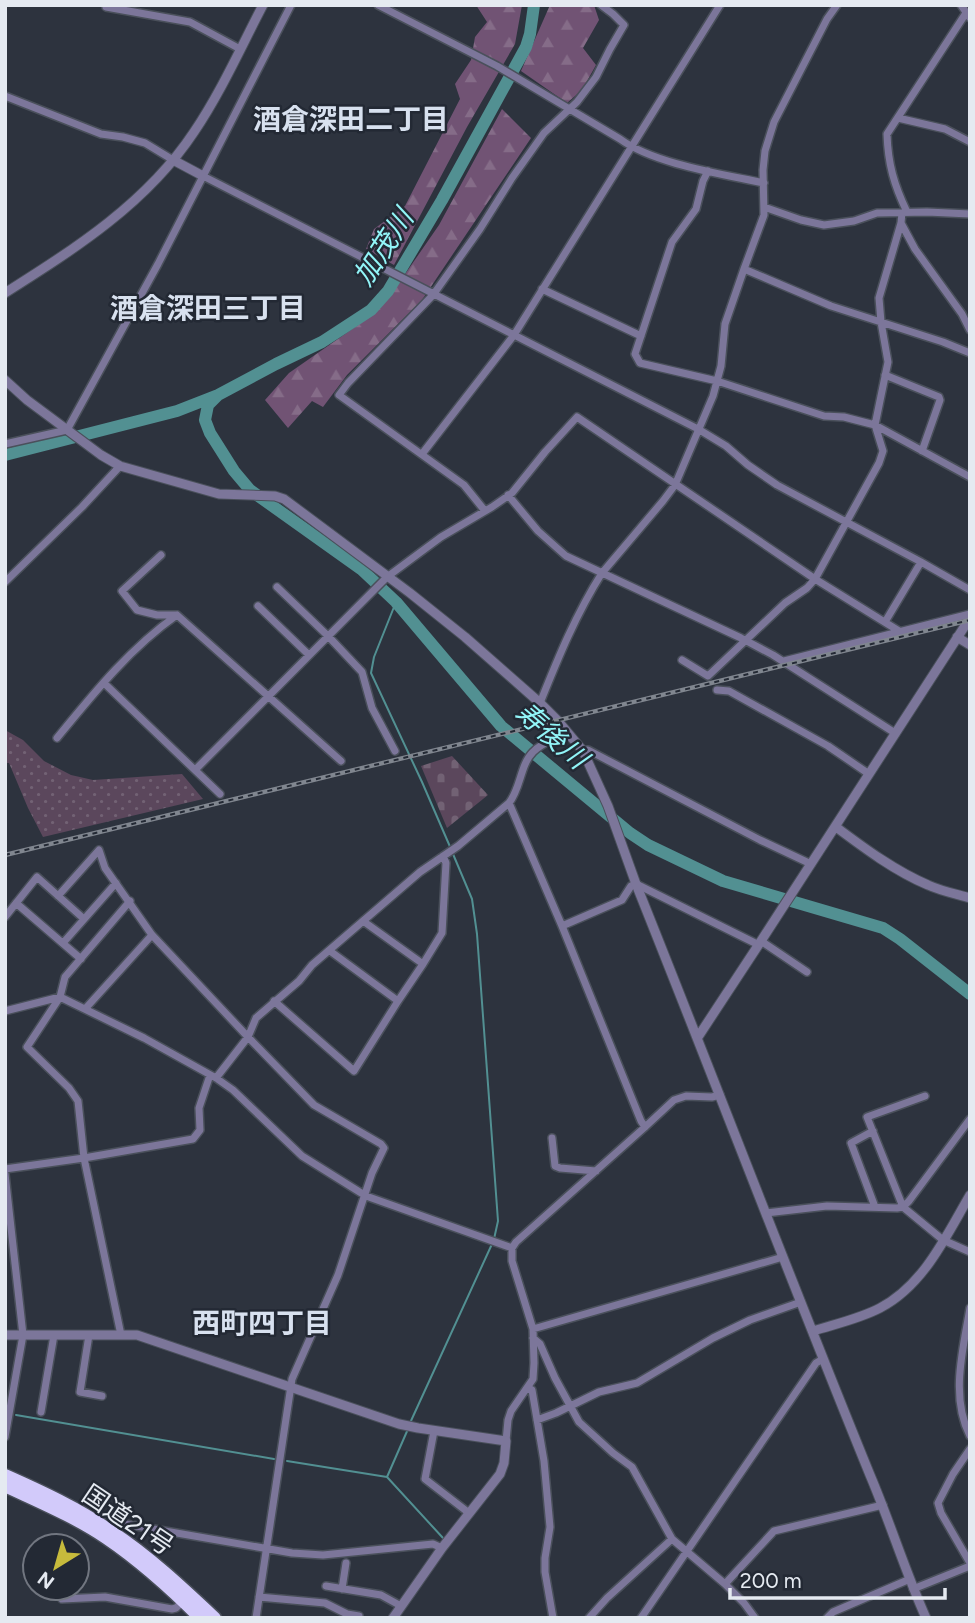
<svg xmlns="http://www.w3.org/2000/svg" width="975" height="1623" font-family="Figtree,'Noto Sans JP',sans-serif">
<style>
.grass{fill:url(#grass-dots)}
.forest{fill:url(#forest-firs)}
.cemetery{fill:url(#cemetery-stones)}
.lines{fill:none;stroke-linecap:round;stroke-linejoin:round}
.stream{stroke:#529092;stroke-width:2}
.river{stroke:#529092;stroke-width:12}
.minor-casing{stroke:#4a505b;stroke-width:10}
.tertiary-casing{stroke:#4a505b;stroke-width:11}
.trunk-casing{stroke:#4a505b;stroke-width:15}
.minor{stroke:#7c769a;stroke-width:7}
.tertiary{stroke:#7c769a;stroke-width:9}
.trunk{stroke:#d2cafa;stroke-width:12}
.rail-casing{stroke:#80868f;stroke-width:4.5}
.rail{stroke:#232934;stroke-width:2;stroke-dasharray:5;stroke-linecap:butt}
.labels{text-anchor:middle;stroke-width:5;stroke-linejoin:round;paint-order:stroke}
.street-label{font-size:26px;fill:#e5eaf1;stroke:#232934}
.neighbourhood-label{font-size:28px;font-weight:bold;fill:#d8e1ef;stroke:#232934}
.water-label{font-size:28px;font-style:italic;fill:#92f5f8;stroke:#232934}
</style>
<defs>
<pattern id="grass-dots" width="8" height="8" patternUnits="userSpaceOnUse" patternTransform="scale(1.75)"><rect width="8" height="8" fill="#5b475c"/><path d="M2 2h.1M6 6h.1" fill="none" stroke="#726274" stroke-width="1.8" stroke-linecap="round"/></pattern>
<pattern id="forest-firs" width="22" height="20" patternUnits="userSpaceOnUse" patternTransform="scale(1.75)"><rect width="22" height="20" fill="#715374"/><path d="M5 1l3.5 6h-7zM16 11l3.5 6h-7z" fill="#856c88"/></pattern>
<pattern id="cemetery-stones" width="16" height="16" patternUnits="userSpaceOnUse" patternTransform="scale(1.75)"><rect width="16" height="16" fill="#5b475c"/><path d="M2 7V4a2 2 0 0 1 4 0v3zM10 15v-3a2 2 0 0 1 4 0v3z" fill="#726274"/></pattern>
</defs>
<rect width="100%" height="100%" fill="#2d333e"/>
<path class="grass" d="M5 730 23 740 44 761 71 775 93 780 182 774 203 799 43 837 28 808 9 763H5Z"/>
<path class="forest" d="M476 5H522L515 44 467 127 394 265 366 249 374 229 405 206 460 99 455 84 471 60 475 37 487 22Z
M550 5H594L599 20 583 48 596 65 582 90 567 103 521 71Z
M502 109 531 138 422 300 347 375 323 407 312 401 288 428 265 400 289 373 358 325 385 301 394 290 439 225Z"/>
<path class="cemetery" d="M452 756 488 795 447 828 421 766Z"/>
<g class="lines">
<path class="stream" d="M396 602 374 657 371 673 422 782 451 849
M453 854 472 899 477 934 498 1221 494 1239
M16 1415 274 1459
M410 1423 492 1244
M287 1461 387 1477 443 1538
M387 1477 408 1429"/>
<path class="river" d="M218 395 208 405 205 420 210 433 234 471 250 490 361 569 396 602 501 726 630 833 648 845 723 881 883 928 900 939 970 994
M5 455 177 411 218 395 276 364 322 342 371 310 388 291 442 200 526 47 530 34 534 5"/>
<g class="minor-casing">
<path id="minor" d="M378 5 497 66 620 139C654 164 722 174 764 183
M961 5 970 18
M106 7 190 22 240 49
M5 96 101 134 123 137 145 143 173 160
M898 118 945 129 970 142
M708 171 703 181 696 209 672 242 635 354 640 363 717 381 824 416 844 417 875 425 970 477
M203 176 698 429 726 446 748 465 777 485 921 562 970 590
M764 207 801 220 824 225 854 221 877 213 927 212 970 214
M907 212C894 185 888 164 887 134L966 13
M901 223 915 249 962 314 970 330
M744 269 831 306 943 342 970 353
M542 289 641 336
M885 375 939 397 940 400 922 451
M5 444 67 430 158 264 291 5
M422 454 514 335 720 5
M508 495 538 531 566 556 741 638 773 655 895 733
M485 511 464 485 339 395 348 383 433 295 480 229 512 178 544 133 577 102 596 77 610 49 624 25 613 14 601 5
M161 555 122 591 137 610 157 615H177L341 761
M5 582 82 507 120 466
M277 587 328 636 362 672 372 708 395 751
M258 606 309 655
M885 622 921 562
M682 660 708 676 785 603 807 588 815 579 879 463 883 451 875 425 888 362 881 322 879 298 901 223 902 213
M784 661 970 614
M104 683 220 794
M717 690 729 691 828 746 869 774
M540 703C558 658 576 614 602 573L663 501 675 485 713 396 721 366 725 324 744 269 764 215 763 170 765 151 774 122 827 19 837 5
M57 738C93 694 130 648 177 615
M583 751 588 750 760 840 811 864
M195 770 387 577 441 537 492 507 512 493 545 452 577 417 815 579 899 631
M509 803 562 926 641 1121 645 1127
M58 896 99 850 105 868 152 935 248 1037 314 1105 381 1144 384 1148 372 1173 338 1275 292 1379 256 1618
M16 903 81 959
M5 917 37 877 84 919
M363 921 423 964 442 933 446 863 443 856
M562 926 622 900 631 886 636 884 759 945
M761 941 807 972
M63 943 116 883
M274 1001 354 1071 398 1001 330 951
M398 1001 423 964
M85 1009 152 935
M5 1011 60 997 144 1038 216 1078 233 1090 302 1156 366 1196 512 1248 516 1242 645 1127 674 1100 686 1096 712 1097 720 1095
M216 1078 248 1037 256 1018 299 981 312 965 420 872 458 846 509 803C521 788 520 765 533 752 541 743 556 738 567 732
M925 1096 867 1117 903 1207 943 1240 970 1252
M873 1131 851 1143 875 1207
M552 1138 555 1166 560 1168 596 1171
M5 1169 84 1158 193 1139 200 1130 199 1108 210 1075
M5 1174 23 1335 5 1437
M766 1213 827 1206 897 1208 903 1207 909 1201 970 1119
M970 1308C963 1349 950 1397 970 1436
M533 1329 783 1257
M89 1335 80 1392 102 1396
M121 1335 84 1158 78 1101 69 1088 27 1047 60 997 65 977 130 901
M533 1338 540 1344 555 1378 579 1422 613 1453 632 1467 672 1539 725 1584 744 1603 755 1618
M528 1388 532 1390 544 1461 550 1527 545 1558V1572L553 1618
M41 1412 54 1335
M537 1420 556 1413 599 1392 637 1383 713 1338 750 1320 801 1302
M434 1431 425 1479 469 1513
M506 1441 508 1420 511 1411 533 1379 534 1363 533 1329 512 1261V1248
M970 1449 953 1474 938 1503 941 1513 970 1563
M109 1530 119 1523 292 1553 323 1555 433 1544 442 1548
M725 1584 774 1531 883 1505
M326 1586 381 1595 401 1606
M342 1589 346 1563
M913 1589 970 1566
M259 1597 325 1603 347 1614 359 1616
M62 1599 105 1597 172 1609 176 1608 183 1601
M589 1618 607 1598 672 1539
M641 1618 816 1363 823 1359
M827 1618 833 1612 910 1579"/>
</g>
<g class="tertiary-casing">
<path id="tertiary" d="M173 160 203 176
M5 293C76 248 147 203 194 132 221 92 241 47 263 5
M5 380 27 400 101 455 120 466 219 494 275 496 284 499 410 593 465 637 540 703 558 721 583 751 608 806 636 884C715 1081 790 1279 870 1475 890 1522 905 1571 926 1618
M957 637 970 645
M836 827C864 848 895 871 928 885 941 891 956 894 970 898
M698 1037 761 941 970 618
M813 1331C835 1324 859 1319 880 1308 924 1285 946 1236 970 1195
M5 1335H137L399 1424 418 1428 506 1441 504 1463 500 1474 442 1548 393 1618"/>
</g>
<g class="trunk-casing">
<path id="trunk" d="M5 1475C41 1491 78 1508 111 1531 149 1556 182 1587 215 1618
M5 1486C39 1502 75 1517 106 1538 140 1561 171 1589 200 1618"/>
</g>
<use href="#minor" class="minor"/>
<use href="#tertiary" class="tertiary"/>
<use href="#trunk" class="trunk"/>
<g class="rail-casing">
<path id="rail" d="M5 855 970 620"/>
</g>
<use href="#rail" class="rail"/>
</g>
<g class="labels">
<g class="street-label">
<text transform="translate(128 1520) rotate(34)" y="9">国道21号</text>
</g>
<g class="neighbourhood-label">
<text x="351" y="129">酒倉深田二丁目</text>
<text x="208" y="318">酒倉深田三丁目</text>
<text x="262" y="1333">西町四丁目</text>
</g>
<g class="water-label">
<text transform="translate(383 247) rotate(-57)" y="10">加茂川</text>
<text transform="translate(552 735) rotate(41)" y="10">寿後川</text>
</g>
</g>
<rect width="975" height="1623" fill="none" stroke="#e5eaf1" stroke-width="14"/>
<g transform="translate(56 1567) rotate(217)"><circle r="33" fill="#232934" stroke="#717680" stroke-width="2"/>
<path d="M0-5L12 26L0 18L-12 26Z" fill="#c7bb3c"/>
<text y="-10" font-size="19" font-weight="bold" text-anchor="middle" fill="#e5eaf1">N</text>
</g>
<path d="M730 1588v10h215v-10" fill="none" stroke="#e5eaf1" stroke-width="3.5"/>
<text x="740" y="1588" font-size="21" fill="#e5eaf1" stroke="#232934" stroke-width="5" paint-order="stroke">200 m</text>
</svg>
